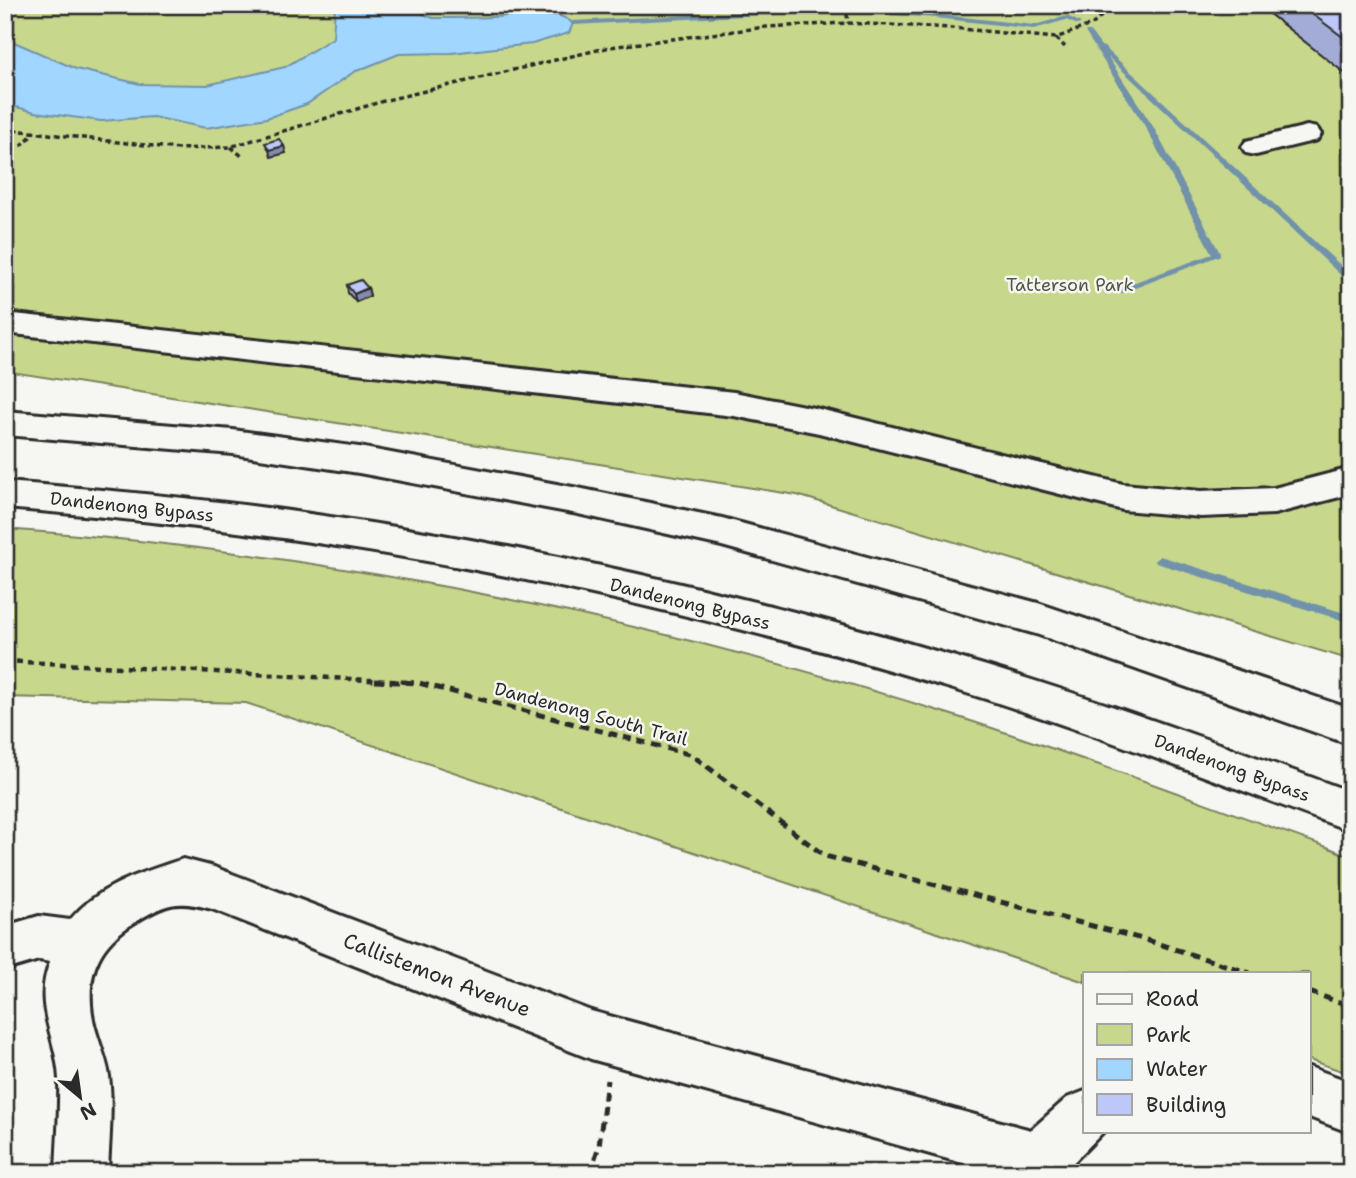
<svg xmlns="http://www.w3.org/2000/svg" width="1356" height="1178" font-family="'Shantell Sans',sans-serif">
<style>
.green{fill:#c7d78c;stroke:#79815c;stroke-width:2}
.water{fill:#a0d6ff;stroke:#7192aa;stroke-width:2}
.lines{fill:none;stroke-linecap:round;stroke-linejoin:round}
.stream{fill:#7192aa;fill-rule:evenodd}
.minor-casing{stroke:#2b2b2b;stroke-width:6}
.highway-casing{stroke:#2b2b2b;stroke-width:6}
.path-far2{stroke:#2b2b2b;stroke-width:3.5;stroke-dasharray:5 3.5;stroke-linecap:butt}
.path-far1{stroke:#2b2b2b;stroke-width:4.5;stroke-dasharray:6 5;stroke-linecap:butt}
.path{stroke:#2b2b2b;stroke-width:5;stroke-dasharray:9 6;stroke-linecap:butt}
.minor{fill:#f6f6f2;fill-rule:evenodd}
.highway{fill:#f6f6f2;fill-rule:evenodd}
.wall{fill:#a3acd6;stroke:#2b2b2b;stroke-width:2}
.shaded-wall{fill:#848cae;stroke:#2b2b2b;stroke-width:2}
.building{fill:#bdc8f9;stroke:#2b2b2b;stroke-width:2}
.labels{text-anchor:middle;stroke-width:5;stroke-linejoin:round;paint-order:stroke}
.park-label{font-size:18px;fill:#525643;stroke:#f6f6f2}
.street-label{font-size:18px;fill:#2b2b2b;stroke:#f6f6f2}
.near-street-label{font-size:21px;fill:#2b2b2b;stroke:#f6f6f2}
</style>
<rect width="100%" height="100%" fill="#f6f6f2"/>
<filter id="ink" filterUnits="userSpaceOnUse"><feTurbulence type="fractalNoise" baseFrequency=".0143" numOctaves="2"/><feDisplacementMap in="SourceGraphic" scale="14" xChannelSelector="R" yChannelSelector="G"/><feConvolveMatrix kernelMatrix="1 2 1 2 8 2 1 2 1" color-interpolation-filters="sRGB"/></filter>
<g filter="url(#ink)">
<path class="green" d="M5 5H1351V660L797 495 5 371Z
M5 529C326 552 645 618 952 715 1079 755 1202 803 1327 847L1351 857V1074L1309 1060V973H1085V982L246 703 5 697Z"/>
<path class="water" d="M335 5H425L423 14 433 18C453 18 473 18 493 17 520 16 550 5 573 23L569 33 532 44 451 53 399 54 354 72 307 104 267 118 206 128 153 117 101 121 35 112 5 104V38L76 69 140 84 207 85 285 67 333 38Z"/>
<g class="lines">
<path class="stream" d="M838 7 935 14 1034 25 1067 16 1081 23 1078 25 1066 20 1034 29 935 18 838 11 573 25 570 23 573 21Z
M1086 31H1090L1101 46 1104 47 1351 275V283L1348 282 1108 57 1154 128 1221 255 1122 293H1116V289L1212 254 1146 128 1085 32Z
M1160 556 1351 615V623L1156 563 1155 560Z"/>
<g class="minor-casing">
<path id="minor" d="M1307 126 1317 128 1321 134 1317 140 1256 155 1246 153 1242 147 1246 141Z
M5 313 734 392 819 409 1123 484 1201 491 1274 488 1351 468V494L1274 514 1201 517 1123 510 819 433 734 416 5 333Z
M183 859 214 867 591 1011 1031 1130 1067 1098 1085 1091V1131H1104L1063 1173H998L591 1059 212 909C178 900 168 902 137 921 100 943 86 971 92 1014 95 1035 106 1055 109 1076 113 1107 109 1142 108 1173H56C57 1142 60 1110 59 1079 57 1036 32 1007 50 962L39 960 5 970V926L39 916 70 920C99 885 141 873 183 859Z
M1309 1067 1351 1082V1133L1309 1117Z"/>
</g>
<g class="highway-casing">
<path id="highway" d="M5 411 233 430 359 447 578 488 722 518 1038 603 1351 709V745L1036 634 722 546 578 514 359 473 233 454 5 435Z
M5 482C112 490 218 500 324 516 534 546 745 595 949 655 1085 694 1218 743 1351 792V831C1217 782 1086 729 950 688 746 626 535 576 324 544 218 528 112 517 5 508Z"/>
</g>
<path class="path-far2" d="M846 5 848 23
M1056 38 1065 47
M5 129 179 149 230 147 387 100 610 47 766 27 848 23 952 28 1056 38 1093 24 1113 5
M21 146 33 134
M231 147 242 156"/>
<path class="path-far1" d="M5 661 408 682"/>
<path class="path" d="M375 681 419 683 692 755 825 856 1146 940 1250 973
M1309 992 1351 1006
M195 1173 225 1166 234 1173
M590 1173 599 1146 607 1080"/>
<use href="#minor" class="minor"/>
<use href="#highway" class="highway"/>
</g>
<path class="wall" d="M1258 5H1351V78Z
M347 285 368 288 370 296 356 302 348 293Z"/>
<path class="shaded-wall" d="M284 146 286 153 271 157 269 150Z
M368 288 370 296 356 302 354 294Z"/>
<path class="building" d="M1300 5H1351V43Z
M279 139 284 146 269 150 265 143Z
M361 280 368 288 354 294 347 285Z"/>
</g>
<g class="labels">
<g class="park-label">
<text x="1070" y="291">Tatterson Park</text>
</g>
<g class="street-label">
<text transform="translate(132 507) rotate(6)" y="6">Dandenong Bypass</text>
<text transform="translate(690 604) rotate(14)" y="6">Dandenong Bypass</text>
<text transform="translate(591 714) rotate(15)" y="6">Dandenong South Trail</text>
<text transform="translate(1232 768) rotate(20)" y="6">Dandenong Bypass</text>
</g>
<g class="near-street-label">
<text transform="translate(437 975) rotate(21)" y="7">Callistemon Avenue</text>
</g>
</g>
<rect width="1356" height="1178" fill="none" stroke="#f6f6f2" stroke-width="28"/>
<rect x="14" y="14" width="1328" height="1150" fill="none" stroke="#2b2b2b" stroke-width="2.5" filter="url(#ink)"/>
<rect x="1083" y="972" width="228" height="161" fill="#f6f6f2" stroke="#a5a5a2" stroke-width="2"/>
<rect x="1097" y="994" width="35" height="10" fill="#f6f6f2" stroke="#a5a5a2" stroke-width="2"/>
<text x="1146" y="1006" font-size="21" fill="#2b2b2b">Road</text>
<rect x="1097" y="1024" width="35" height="21" fill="#c7d78c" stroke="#a5a5a2" stroke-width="2"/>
<text x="1146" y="1042" font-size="21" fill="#2b2b2b">Park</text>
<rect x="1097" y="1059" width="35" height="21" fill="#a0d6ff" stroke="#a5a5a2" stroke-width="2"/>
<text x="1146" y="1076" font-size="21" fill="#2b2b2b">Water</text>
<rect x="1097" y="1094" width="35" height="21" fill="#bdc8f9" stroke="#a5a5a2" stroke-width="2"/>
<text x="1146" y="1112" font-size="21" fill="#2b2b2b">Building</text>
<g transform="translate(80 1097) rotate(151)" stroke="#f6f6f2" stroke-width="5" paint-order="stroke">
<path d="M0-5L12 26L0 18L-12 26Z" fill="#2b2b2b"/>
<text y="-10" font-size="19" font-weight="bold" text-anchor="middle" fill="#2b2b2b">N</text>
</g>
</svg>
